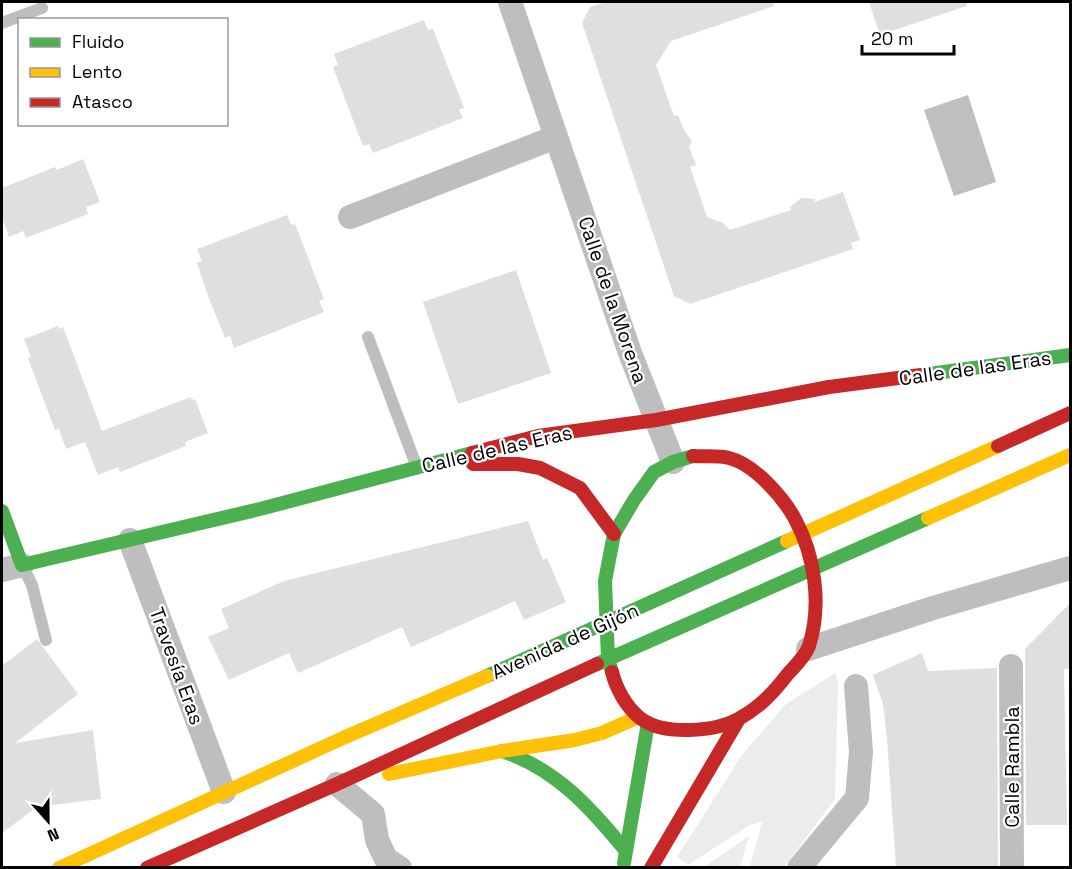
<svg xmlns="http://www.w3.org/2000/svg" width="1072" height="869" font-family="'Space Grotesk',sans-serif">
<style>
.green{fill:#ececec}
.water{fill:#bfbfbf}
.building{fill:#dfdfdf}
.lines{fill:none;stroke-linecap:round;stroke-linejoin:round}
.lane{stroke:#bebebe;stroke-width:12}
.street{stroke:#bebebe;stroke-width:24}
.fast{stroke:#4caf50;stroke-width:14}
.slow{stroke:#ffc107;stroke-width:14}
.jam{stroke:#c62828;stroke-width:14}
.labels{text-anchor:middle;stroke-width:4.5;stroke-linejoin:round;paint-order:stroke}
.street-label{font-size:20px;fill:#000;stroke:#fff}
</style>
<rect width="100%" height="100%" fill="#fff"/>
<path class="green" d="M835 673 838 682 835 799 784 867H750L762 822 750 825 688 865 677 857 742 755 786 704Z
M749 836 740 867H704Z"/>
<path class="water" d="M968 95 996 182 954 196 924 110Z"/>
<path class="building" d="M606 2H773L774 6 671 41 656 65 674 116 678 115 684 130 692 141 689 147 696 165 690 167 707 217 723 223 730 230 791 210 790 207 801 198 815 199V202L843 192 860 240 851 243 853 249 690 304 674 296 582 23 590 7Z
M869 2H966L967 6 880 35Z
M424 20 428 30 433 29 464 108 459 110 463 118 373 153 369 144 363 146 353 120 333 67 338 65 334 54Z
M83 159 100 202 86 207 88 214 26 238 23 231 9 237 2 217V188L55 167 57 170Z
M287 215 291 225 295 224 324 299 319 301 324 312 234 348 230 336 225 338 208 296 197 263 202 261 197 249Z
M516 270 551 373 458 404 423 302Z
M58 326 59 329 63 327 102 431 191 397 192 400 195 399 208 433 185 442 186 446 120 472 118 467 98 475 85 442 66 449 59 429 55 430 28 358 31 357 24 339Z
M528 521 543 560 547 558 566 602 524 620 515 601 411 647 402 627 298 673 289 653 229 680 208 637 229 628 221 609 284 581Z
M1071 602V669H1064L1067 825H1026L1025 649Z
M37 639 78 694 15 743 93 730 101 799 37 807 2 833V666Z
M922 653 928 671 997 668 998 867H896L887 739 883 704 873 675Z"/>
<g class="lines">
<path class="lane" d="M2 23 42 8
M368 337 416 465
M23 567 32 585 46 640"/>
<path class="street" d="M510 2 630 353 673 462
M350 217 556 137
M130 540 224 792
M2 570 22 565
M808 649 933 608 1070 568
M1011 666 1012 868
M337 784 373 814 377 840 386 859 400 868
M799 868 857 798 861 752 856 686"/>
<path class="fast" d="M921 375 1070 355
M2 511 22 565 260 509 472 453
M597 664 928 518
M612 672 608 659 605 581 614 534 634 500 654 472 673 462 693 456
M487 676 787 541
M502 751C556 769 591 808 626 851
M624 863 648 723"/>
<path class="slow" d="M928 518 1070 455
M787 541 998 446
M389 774 502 751 575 740 602 733 638 717
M59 868 343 738 487 676"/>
<path class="jam" d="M998 446 1070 413
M472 453 538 436 656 420 829 387 921 375
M473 464H518L540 468 580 488 614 534
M612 672C616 688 626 707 640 718 663 736 716 732 740 718 760 707 773 693 787 675 794 667 805 657 809 646 822 605 815 556 795 519 783 497 754 464 729 458 718 455 704 457 693 456
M147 868 337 784 597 664
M651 868 739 719"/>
</g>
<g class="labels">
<g class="street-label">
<text transform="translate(613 300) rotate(71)" y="7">Calle de la Morena</text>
<text transform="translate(975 368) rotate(-8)" y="7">Calle de las Eras</text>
<text transform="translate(497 449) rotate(-13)" y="7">Calle de las Eras</text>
<text transform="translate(565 641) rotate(-24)" y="7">Avenida de Gijón</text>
<text transform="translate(177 666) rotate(70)" y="7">Travesía Eras</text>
<text transform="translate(1012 767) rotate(-90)" y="7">Calle Rambla</text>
</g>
</g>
<rect width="1072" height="869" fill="none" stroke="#000000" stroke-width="6"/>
<rect x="18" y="18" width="210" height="108" fill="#ffffff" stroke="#999999" stroke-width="1.5"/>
<rect x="30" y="38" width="30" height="9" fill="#4caf50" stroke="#999999" stroke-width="1.5"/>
<text x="72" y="48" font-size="18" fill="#000000">Fluido</text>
<rect x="30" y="68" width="30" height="9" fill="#ffc107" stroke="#999999" stroke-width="1.5"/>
<text x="72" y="78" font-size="18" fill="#000000">Lento</text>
<rect x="30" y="98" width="30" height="9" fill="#c62828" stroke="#999999" stroke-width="1.5"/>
<text x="72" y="108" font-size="18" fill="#000000">Atasco</text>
<g transform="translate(48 821) rotate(159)" stroke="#ffffff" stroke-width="4.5" paint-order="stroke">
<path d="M0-4.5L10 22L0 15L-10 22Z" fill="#000000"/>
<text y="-9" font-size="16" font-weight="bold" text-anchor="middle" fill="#000000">N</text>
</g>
<path d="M862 45v9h92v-9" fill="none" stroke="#000000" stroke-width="3"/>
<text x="871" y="45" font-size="18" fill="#000000" stroke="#ffffff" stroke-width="4.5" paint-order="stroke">20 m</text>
</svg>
